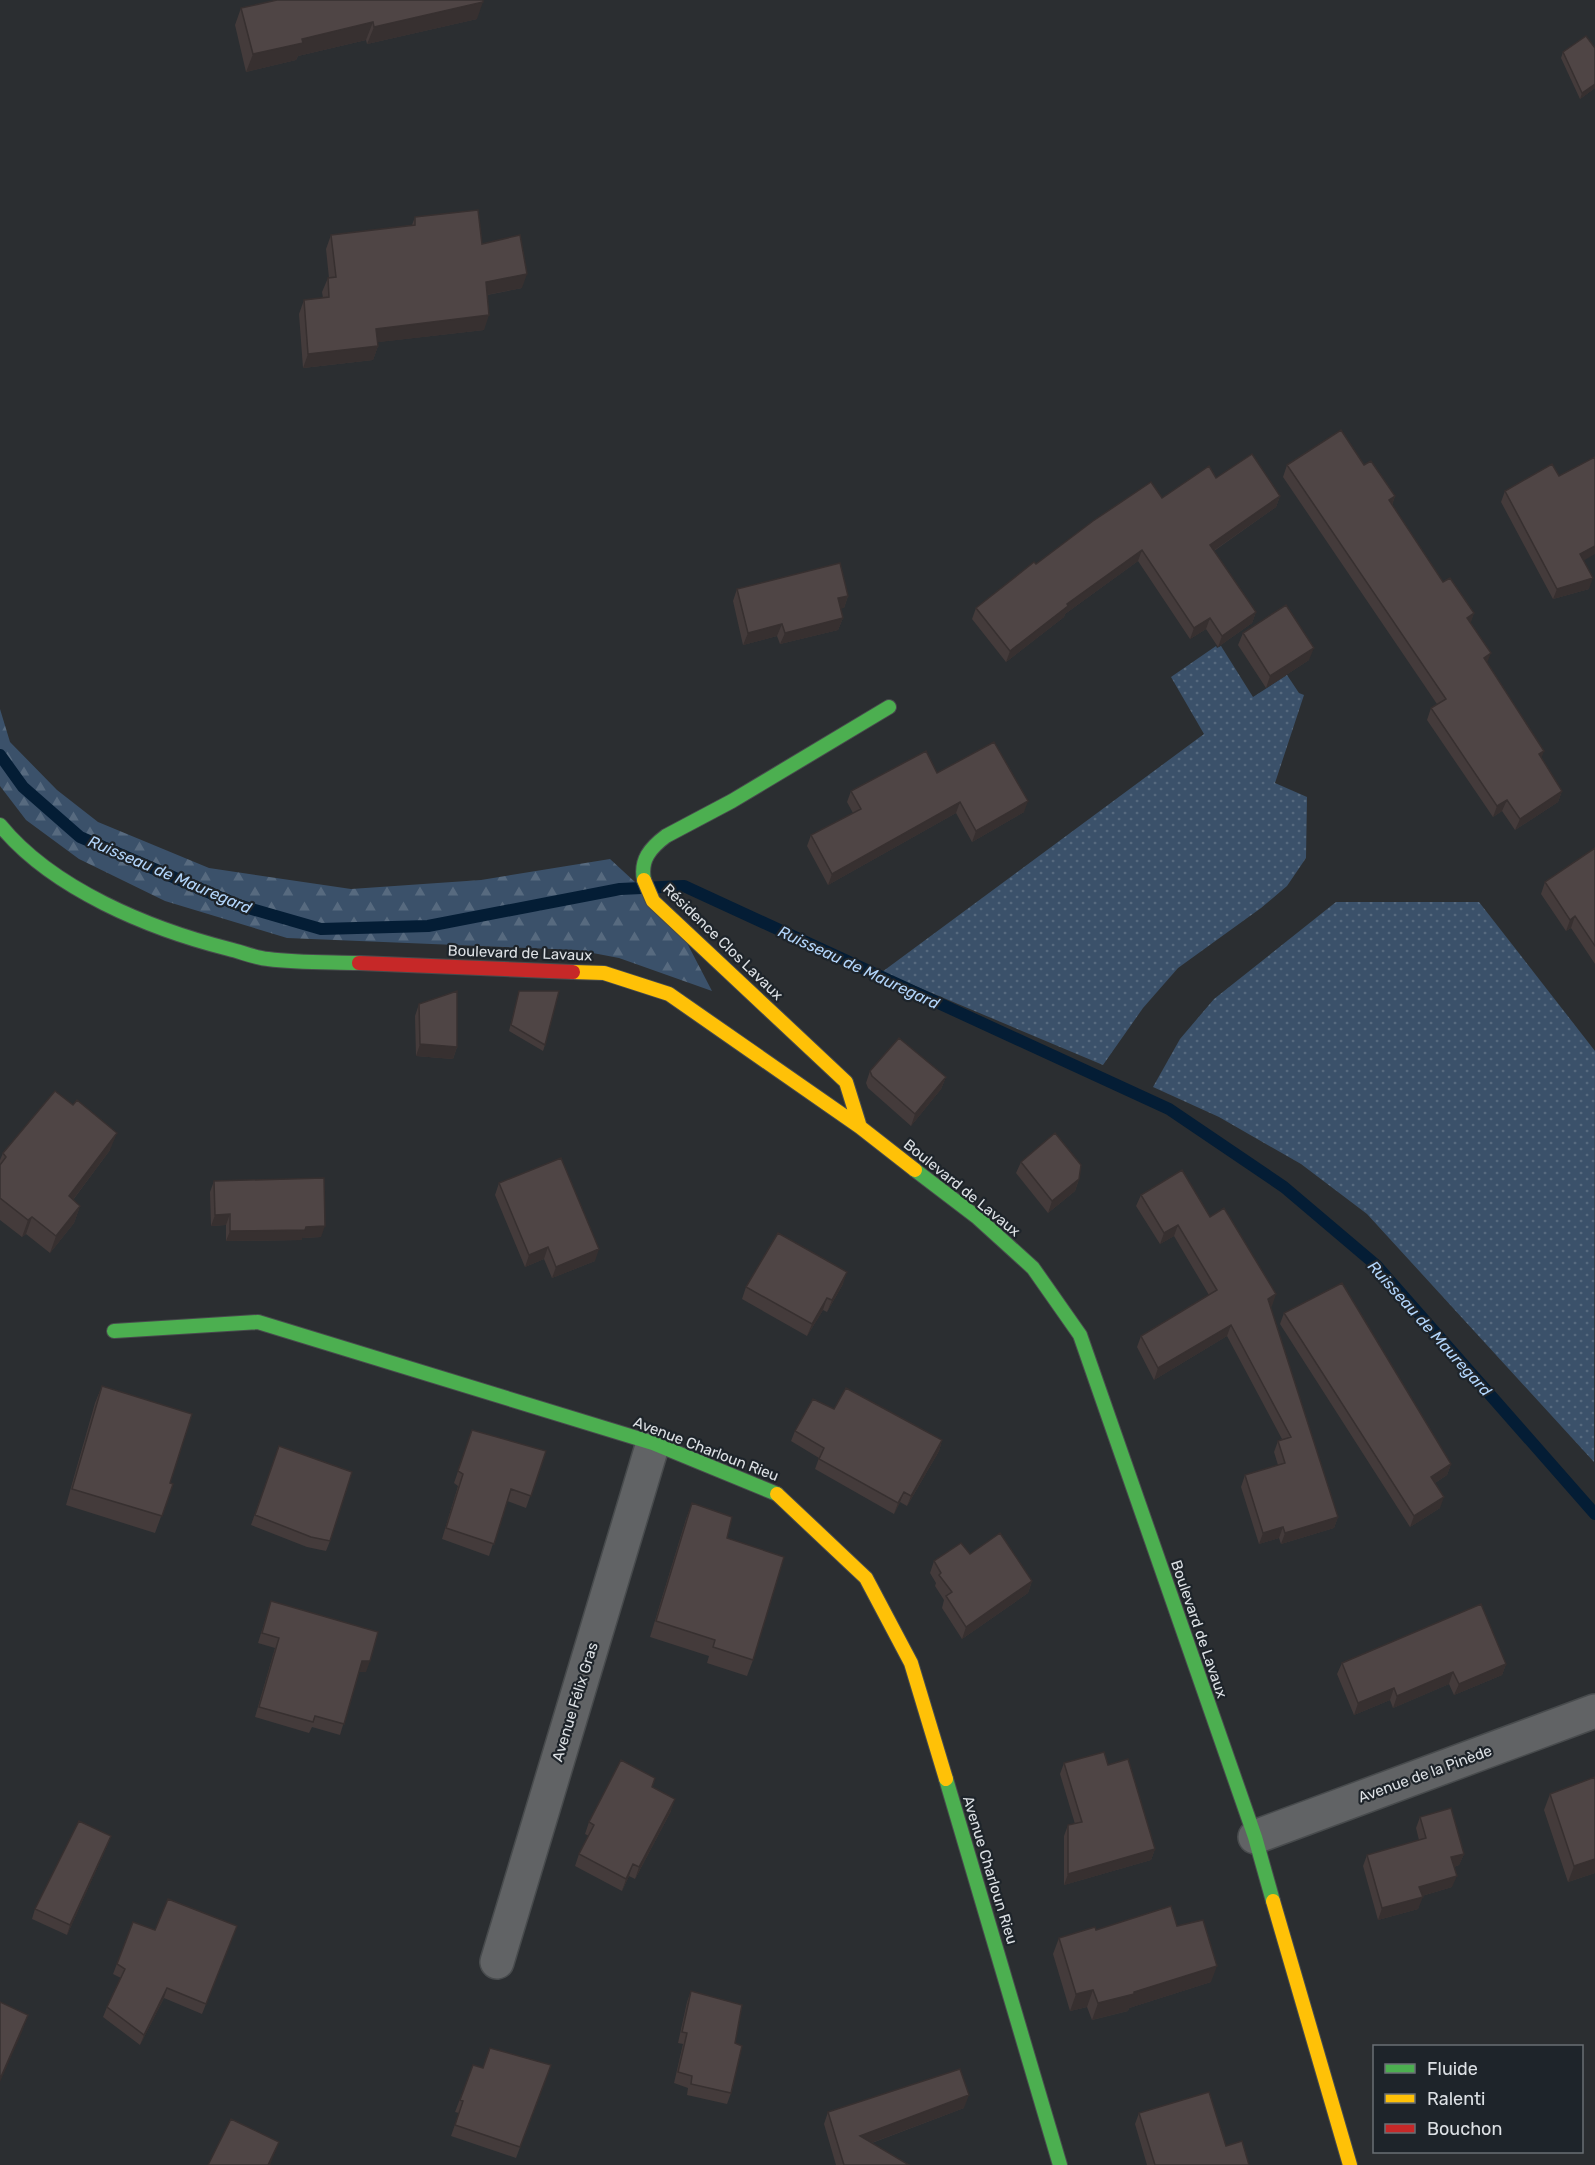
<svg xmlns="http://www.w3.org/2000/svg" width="1595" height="2165" font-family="Rubik,sans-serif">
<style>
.grass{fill:url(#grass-dots)}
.forest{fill:url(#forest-firs)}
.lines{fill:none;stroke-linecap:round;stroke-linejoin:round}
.stream{stroke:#041d35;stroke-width:12}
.street-casing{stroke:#484b4d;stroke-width:36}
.fast-casing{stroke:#484b4d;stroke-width:16}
.slow-casing{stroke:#484b4d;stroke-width:16}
.jam-casing{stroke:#484b4d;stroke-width:16}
.street{stroke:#616365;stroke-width:33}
.fast{stroke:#4caf50;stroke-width:14}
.slow{stroke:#ffc107;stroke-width:14}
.jam{stroke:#c62828;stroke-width:14}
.wall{fill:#443b3b}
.shaded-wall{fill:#373030}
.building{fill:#4f4545;stroke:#373030;stroke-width:1.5}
.labels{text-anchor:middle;stroke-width:4.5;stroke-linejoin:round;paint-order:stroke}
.street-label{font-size:15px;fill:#dce0e4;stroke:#1e242a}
.water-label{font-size:16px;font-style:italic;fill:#b2d5fb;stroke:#1e242a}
</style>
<defs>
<pattern id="grass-dots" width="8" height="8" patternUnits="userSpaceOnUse" patternTransform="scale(1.5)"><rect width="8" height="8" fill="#3b516a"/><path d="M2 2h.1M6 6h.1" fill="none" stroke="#576a7f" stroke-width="1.8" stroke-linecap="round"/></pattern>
<pattern id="forest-firs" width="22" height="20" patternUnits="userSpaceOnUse" patternTransform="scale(1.5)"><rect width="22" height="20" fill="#3b516a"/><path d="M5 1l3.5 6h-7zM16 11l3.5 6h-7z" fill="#576a7f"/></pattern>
</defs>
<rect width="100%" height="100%" fill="#2b2e31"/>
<path class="grass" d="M1216 646 1217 648 1221 646 1253 697 1287 675 1299 693 1304 695 1275 783 1307 797 1306 858 1287 886 1261 908 1178 968 1143 1008 1103 1065 882 972 1204 734 1171 677Z
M1336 902H1479L1595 1051 1594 1462 1367 1214 1301 1164 1219 1117 1153 1087 1180 1039 1214 999Z"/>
<path class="forest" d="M0 709 10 742 57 790 98 822 209 868 351 889 481 880 610 859 674 918 712 991 619 958 577 950 287 938 165 901 79 859 26 820 0 786Z"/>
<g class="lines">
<path class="stream" d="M0 755 23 787 80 837 238 905 321 929 428 926 620 889 684 886 1169 1109 1284 1187 1376 1265 1595 1514"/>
<g class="street-casing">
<path id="street" d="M1255 1837 1595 1711
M497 1962 653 1443"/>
</g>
<g class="fast-casing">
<path id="fast" d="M0 825C52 889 150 929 229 949 242 952 255 958 268 959 298 963 329 962 359 963
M644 880C640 860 650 848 666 836L732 801 889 707
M915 1170 978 1218 1033 1268 1080 1335 1255 1837 1273 1901
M114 1331 258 1322 653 1443 777 1494
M946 1779 1060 2165"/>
</g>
<g class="slow-casing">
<path id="slow" d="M644 880 653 901 846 1082 860 1127
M573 972 604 973 669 994 860 1127 915 1170
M777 1494 866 1578 911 1663 946 1779
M1273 1901 1350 2165"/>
</g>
<g class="jam-casing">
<path id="jam" d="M359 963 573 972"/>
</g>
<use href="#street" class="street"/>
<use href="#fast" class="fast"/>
<use href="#slow" class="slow"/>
<use href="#jam" class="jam"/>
</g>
<path class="wall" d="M241 8 477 19 367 44 366 40 298 56 296 60 246 72 235 25Z
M1563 52 1595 88 1580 99 1561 58Z
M415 217 482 244 522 288 487 295 484 330 378 342V346L373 360 303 368 299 314 304 300 323 298 322 292 328 278H329L326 249 331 235 412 225Z
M1287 465H1364L1395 496 1392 505 1443 582 1474 613 1470 623 1487 663 1541 759 1562 791 1558 802 1515 830 1502 811 1493 817 1427 720 1431 708 1437 704 1283 477Z
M1559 476 1584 560 1589 589 1553 599 1501 502 1505 491Z
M1216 478 1280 496 1276 507 1214 551 1256 612 1252 623 1218 647 1206 629 1190 639 1138 561 1065 614 1064 617 1006 662 972 619 976 608 1036 564 1162 498Z
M737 589 848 596 844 608H840L843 618 838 630 780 644 777 636 743 645 733 601Z
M1243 633 1309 660 1266 688 1238 645Z
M937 773 1024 812 972 842 956 813 828 885 807 846 811 835 853 813 847 802 851 791Z
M1595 848V964L1571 928 1566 931 1541 894 1545 882Z
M519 991 545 1045 543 1051 509 1031Z
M419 1004 457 1047 453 1059 416 1056 415 1016Z
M870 1071 946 1077 941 1089 911 1126 868 1088 866 1083Z
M110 1150 73 1200 80 1206 74 1223 50 1253 26 1234 22 1237 0 1220V1160L3 1153Z
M1021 1162 1079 1179 1075 1191 1048 1213 1016 1173Z
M214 1181 321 1237 302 1238V1240L226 1241V1225L211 1226 210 1192Z
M499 1183 595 1261 552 1278 544 1259 525 1267 495 1195Z
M1141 1195 1210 1217 1272 1306 1270 1307 1338 1517 1334 1528 1281 1544 1279 1538 1259 1544 1241 1487 1245 1475 1278 1465 1274 1452 1278 1441 1282 1439 1227 1336 1154 1380 1137 1347 1141 1336 1209 1295 1174 1236 1160 1244 1136 1206Z
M843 1284 827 1312 823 1310 807 1336 742 1299 746 1287Z
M1284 1313 1451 1464 1447 1475 1435 1483 1440 1508 1410 1527 1280 1324Z
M102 1386 170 1483 173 1484 155 1533 66 1505 95 1403Z
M834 1409 942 1440 939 1451 907 1506 900 1502 894 1514 815 1469 819 1458 791 1441 795 1431Z
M472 1430 546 1451 526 1508 507 1501 489 1556 442 1539 458 1486 454 1483Z
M279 1446 330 1541 326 1551 307 1547 251 1525Z
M692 1503 727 1538 753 1660 747 1676 707 1663 709 1656 650 1637 686 1519Z
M970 1554 1032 1581 1028 1593 962 1639 942 1608 944 1600 935 1586 936 1583 930 1573 934 1561Z
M271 1601 366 1672H359L340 1735 312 1727 309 1733 255 1717 275 1648 258 1643Z
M1342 1663 1506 1664 1502 1675 1454 1695 1449 1684 1393 1708 1390 1700 1354 1715 1337 1674Z
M1064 1763 1108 1765 1155 1849 1151 1860 1064 1885V1836L1068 1825 1075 1824 1060 1774Z
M652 1787 671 1811 635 1879 629 1876 622 1891 575 1866 579 1854 589 1836 585 1834 589 1822Z
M1550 1794 1595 1873 1568 1882 1544 1810Z
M1420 1817 1464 1854 1459 1865 1454 1867 1452 1887 1422 1896 1418 1909 1378 1920 1363 1866 1367 1855 1419 1840 1416 1828Z
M111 1836 107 1846 67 1935 32 1919 35 1909Z
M133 1922 155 1930 237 1926 202 2014 164 1998 140 2045 103 2017 107 2007 121 1978 113 1974Z
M1177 1926 1211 1982 1129 2008 1128 2011 1092 2020 1087 2007 1070 2011 1053 1954 1059 1938 1096 1930Z
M691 1991 735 2043 731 2093 727 2104 687 2095 688 2088 674 2083 683 2044 678 2043 687 2002Z
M473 2065 483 2068 551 2065 516 2158 451 2136 459 2113 455 2112Z
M964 2108 872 2143 910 2165H836L824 2124 828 2112Z
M1139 2113 1226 2146 1249 2165H1147L1135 2124Z"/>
<path class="shaded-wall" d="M483 2 477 19 367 44 374 27Z
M373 22 366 40 298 56 296 60 246 72 253 54 302 39Z
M1595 84V88L1580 99 1582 93Z
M527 274 522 288 481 296 486 282Z
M489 315 484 330 371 343 376 329Z
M378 346 373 360 303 368 308 354Z
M1280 496 1276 507 1206 556 1210 545Z
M1395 496 1391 508 1389 500Z
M1595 546V554L1576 565 1580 554Z
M1142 550 1138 561 1065 614 1064 617 1006 662 1010 651 1067 604Z
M1593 578 1589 589 1553 599 1557 589Z
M848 596 844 608 834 610 838 598Z
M1256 612 1252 623 1218 647 1222 636Z
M1474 613 1470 625 1467 618Z
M843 618 838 630 780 644 785 633Z
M1210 618 1206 629 1190 639 1194 628Z
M782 624 777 636 743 645 748 633Z
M1314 648 1309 660 1266 688 1270 676Z
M1491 653 1486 665 1484 658Z
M1544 751 1540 762 1539 754Z
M1562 791 1558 802 1515 830 1520 819Z
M1507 800 1502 811 1493 817 1497 806Z
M1028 801 1024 812 972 842 976 831Z
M960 802 956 813 828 885 832 874Z
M1575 916 1571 928 1566 931 1570 920Z
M420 1044 457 1047 453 1059 416 1056Z
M946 1077 941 1089 911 1126 915 1114Z
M117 1133 110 1150 63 1213 69 1196Z
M1079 1179 1075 1191 1048 1213 1052 1201Z
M80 1206 74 1223 50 1253 56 1236Z
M230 1214 226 1225 211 1226 215 1215Z
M32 1217 26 1234 22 1237 28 1220Z
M1178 1225 1174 1236 1160 1244 1164 1233Z
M325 1226 321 1237 302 1238V1240L226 1241 230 1231Z
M548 1247 544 1259 525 1267 529 1255Z
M599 1249 595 1261 552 1278 556 1267Z
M847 1272 843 1284 827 1312 832 1300Z
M1276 1294 1272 1306 1264 1310 1268 1299Z
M827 1298 823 1310 807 1336 812 1324Z
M1231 1325 1227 1336 1154 1380 1158 1368Z
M942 1440 939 1451 907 1506 911 1496Z
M1451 1464 1447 1475 1427 1488 1431 1477Z
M904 1492 900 1502 894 1514 898 1503Z
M1444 1497 1440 1508 1410 1527 1414 1516Z
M1338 1517 1334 1528 1281 1544 1285 1533Z
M1283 1527 1279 1538 1259 1544 1263 1533Z
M1032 1581 1028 1593 962 1639 966 1627Z
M362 1661H370L366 1672H358Z
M1506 1664 1502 1675 1454 1695 1459 1684Z
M1453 1672 1449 1684 1393 1708 1397 1696Z
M1394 1688 1390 1700 1354 1715 1358 1703Z
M675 1799 671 1811 635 1879 639 1867Z
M111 1836 107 1846 67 1935 70 1925Z
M1155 1849 1151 1860 1064 1885 1068 1874Z
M1464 1854 1459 1865 1447 1869 1451 1857Z
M1595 1859V1873L1568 1882 1574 1866Z
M633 1864 629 1876 622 1891 626 1879Z
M1457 1876 1452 1887 1415 1898 1419 1887Z
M1423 1897 1418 1909 1378 1920 1382 1908Z
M1217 1966 1211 1982 1129 2008 1128 2011 1092 2020 1098 2003Z
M167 1988 164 1998 140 2045 144 2035Z
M1093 1990 1087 2007 1070 2011 1076 1994Z
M28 2015 22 2032 0 2082V2079Z
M969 2095 964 2108 855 2149 860 2136Z
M279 2142 270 2165H268Z"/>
<path class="building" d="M277 0H483V2L374 27 373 22 302 39 303 43 253 54 241 8Z
M1586 36 1595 48V84L1582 93 1563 52Z
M478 210 482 244 520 235 527 274 486 282 489 315 376 329 378 346 308 354 304 300 329 297 328 278 336 277 331 235 415 225V217Z
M1341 430 1364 465 1371 461 1395 496 1389 500 1443 582 1450 578 1474 613 1467 618 1491 653 1484 658 1544 751 1539 754 1562 791 1520 819 1507 800 1497 806 1431 708 1446 699 1287 465Z
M1252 454 1280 496 1210 545 1256 612 1222 636 1210 618 1194 628 1142 550 1067 604 1068 606 1010 651 976 608 1034 562 1036 564 1093 521 1151 482 1162 498 1209 466 1216 478Z
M1595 457V546L1580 554 1593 578 1557 589 1505 491 1552 464 1559 476Z
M840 563 848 596 838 598 843 618 785 633 782 624 748 633 737 589Z
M1286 605 1314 648 1270 676 1243 633Z
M994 742 1028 801 976 831 960 802 832 874 811 835 861 809 851 791 926 751 937 773Z
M1595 848V946L1575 916 1570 920 1545 882Z
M457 991V1047L420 1044 419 1004Z
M519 991H559L545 1045 511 1025Z
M899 1038 946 1077 915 1114 872 1076 870 1071Z
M55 1091 73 1105 77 1100 117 1133 69 1196 80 1206 56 1236 32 1217 28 1220 0 1198V1165L6 1157 3 1153Z
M1055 1133 1081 1165 1079 1179 1052 1201 1021 1162Z
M561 1158 599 1249 556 1267 548 1247 529 1255 499 1183Z
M1182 1170 1210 1217 1224 1208 1276 1294 1268 1299 1338 1517 1285 1533 1283 1527 1263 1533 1245 1475 1285 1463 1278 1441 1291 1437 1231 1325 1158 1368 1141 1336 1217 1290 1178 1225 1164 1233 1141 1195Z
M324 1178 325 1226 306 1227 305 1230 230 1231V1214L215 1215 214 1181Z
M778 1233 847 1272 832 1300 827 1298 812 1324 746 1287Z
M1342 1283 1451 1464 1431 1477 1444 1497 1414 1516 1284 1313Z
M102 1386 192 1414 170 1483 173 1484 162 1516 72 1489Z
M846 1388 942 1440 911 1496 904 1492 898 1503 819 1459 824 1448 795 1431 813 1399 834 1409Z
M472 1430 546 1451 531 1496 511 1489 494 1544 446 1528 463 1474 458 1471Z
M279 1446 352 1472 330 1541 311 1537 255 1515Z
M692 1503 732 1517 727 1538 784 1557 753 1660 713 1647 715 1640 656 1621Z
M1000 1533 1032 1581 966 1627 946 1596 952 1592 939 1575 941 1573 934 1561 961 1543 970 1554Z
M271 1601 378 1632 370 1661H362L344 1724 315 1716 313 1722 259 1707 279 1638 262 1633Z
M1481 1604 1506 1664 1459 1684 1453 1672 1397 1696 1394 1688 1358 1703 1342 1663Z
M1104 1752 1108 1765 1128 1759 1155 1849 1068 1874V1825L1082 1822 1064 1763Z
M621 1760 655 1778 652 1787 675 1799 639 1867 633 1864 626 1879 579 1854 594 1825 589 1822Z
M1595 1777V1859L1574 1866 1550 1794Z
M1451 1808 1464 1854 1451 1857 1457 1876 1419 1887 1423 1897 1382 1908 1367 1855 1426 1838 1420 1817Z
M79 1821 111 1836 70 1925 35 1909Z
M168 1899 237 1926 206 2004 167 1988 144 2035 107 2007 125 1969 117 1964 133 1922 155 1930Z
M1171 1906 1177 1926 1203 1920 1217 1966 1134 1992V1994L1098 2003 1093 1990 1076 1994 1059 1938 1095 1927 1096 1930Z
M691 1991 742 2005 735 2043 742 2046 731 2093 691 2084 692 2076 678 2072 687 2033 682 2032Z
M0 2002 28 2015 0 2079Z
M490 2048 551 2065 520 2147 455 2125 463 2101 460 2100 473 2065 483 2068Z
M960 2069 969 2095 860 2136 909 2165H844L828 2112Z
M1209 2092 1226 2146 1242 2141 1249 2165H1155L1139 2113Z
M231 2119 279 2142 268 2165H208Z"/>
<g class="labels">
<g class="street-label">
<text transform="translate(723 942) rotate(44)" y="5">Résidence Clos Lavaux</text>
<text transform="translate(520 953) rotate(2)" y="5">Boulevard de Lavaux</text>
<text transform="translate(962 1188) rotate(39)" y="5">Boulevard de Lavaux</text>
<text transform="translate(706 1449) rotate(21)" y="5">Avenue Charloun Rieu</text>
<text transform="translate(1199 1629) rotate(71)" y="5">Boulevard de Lavaux</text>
<text transform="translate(575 1702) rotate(-73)" y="5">Avenue Félix Gras</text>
<text transform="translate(1425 1774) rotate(-20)" y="5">Avenue de la Pinède</text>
<text transform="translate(990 1870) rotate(73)" y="5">Avenue Charloun Rieu</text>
</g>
<g class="water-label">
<text transform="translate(170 874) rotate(23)" y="6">Ruisseau de Mauregard</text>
<text transform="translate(859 967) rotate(25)" y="6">Ruisseau de Mauregard</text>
<text transform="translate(1430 1328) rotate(48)" y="6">Ruisseau de Mauregard</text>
</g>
</g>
<rect x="1373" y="2045" width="210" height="108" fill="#1e242a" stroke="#6a6f74" stroke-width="1.5"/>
<rect x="1385" y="2064" width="30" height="9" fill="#4caf50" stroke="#6a6f74" stroke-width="1.5"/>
<text x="1427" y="2075" font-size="18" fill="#dce0e4">Fluide</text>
<rect x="1385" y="2094" width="30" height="9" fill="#ffc107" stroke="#6a6f74" stroke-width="1.5"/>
<text x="1427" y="2105" font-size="18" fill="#dce0e4">Ralenti</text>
<rect x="1385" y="2124" width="30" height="9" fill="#c62828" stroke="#6a6f74" stroke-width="1.5"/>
<text x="1427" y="2135" font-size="18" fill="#dce0e4">Bouchon</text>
</svg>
